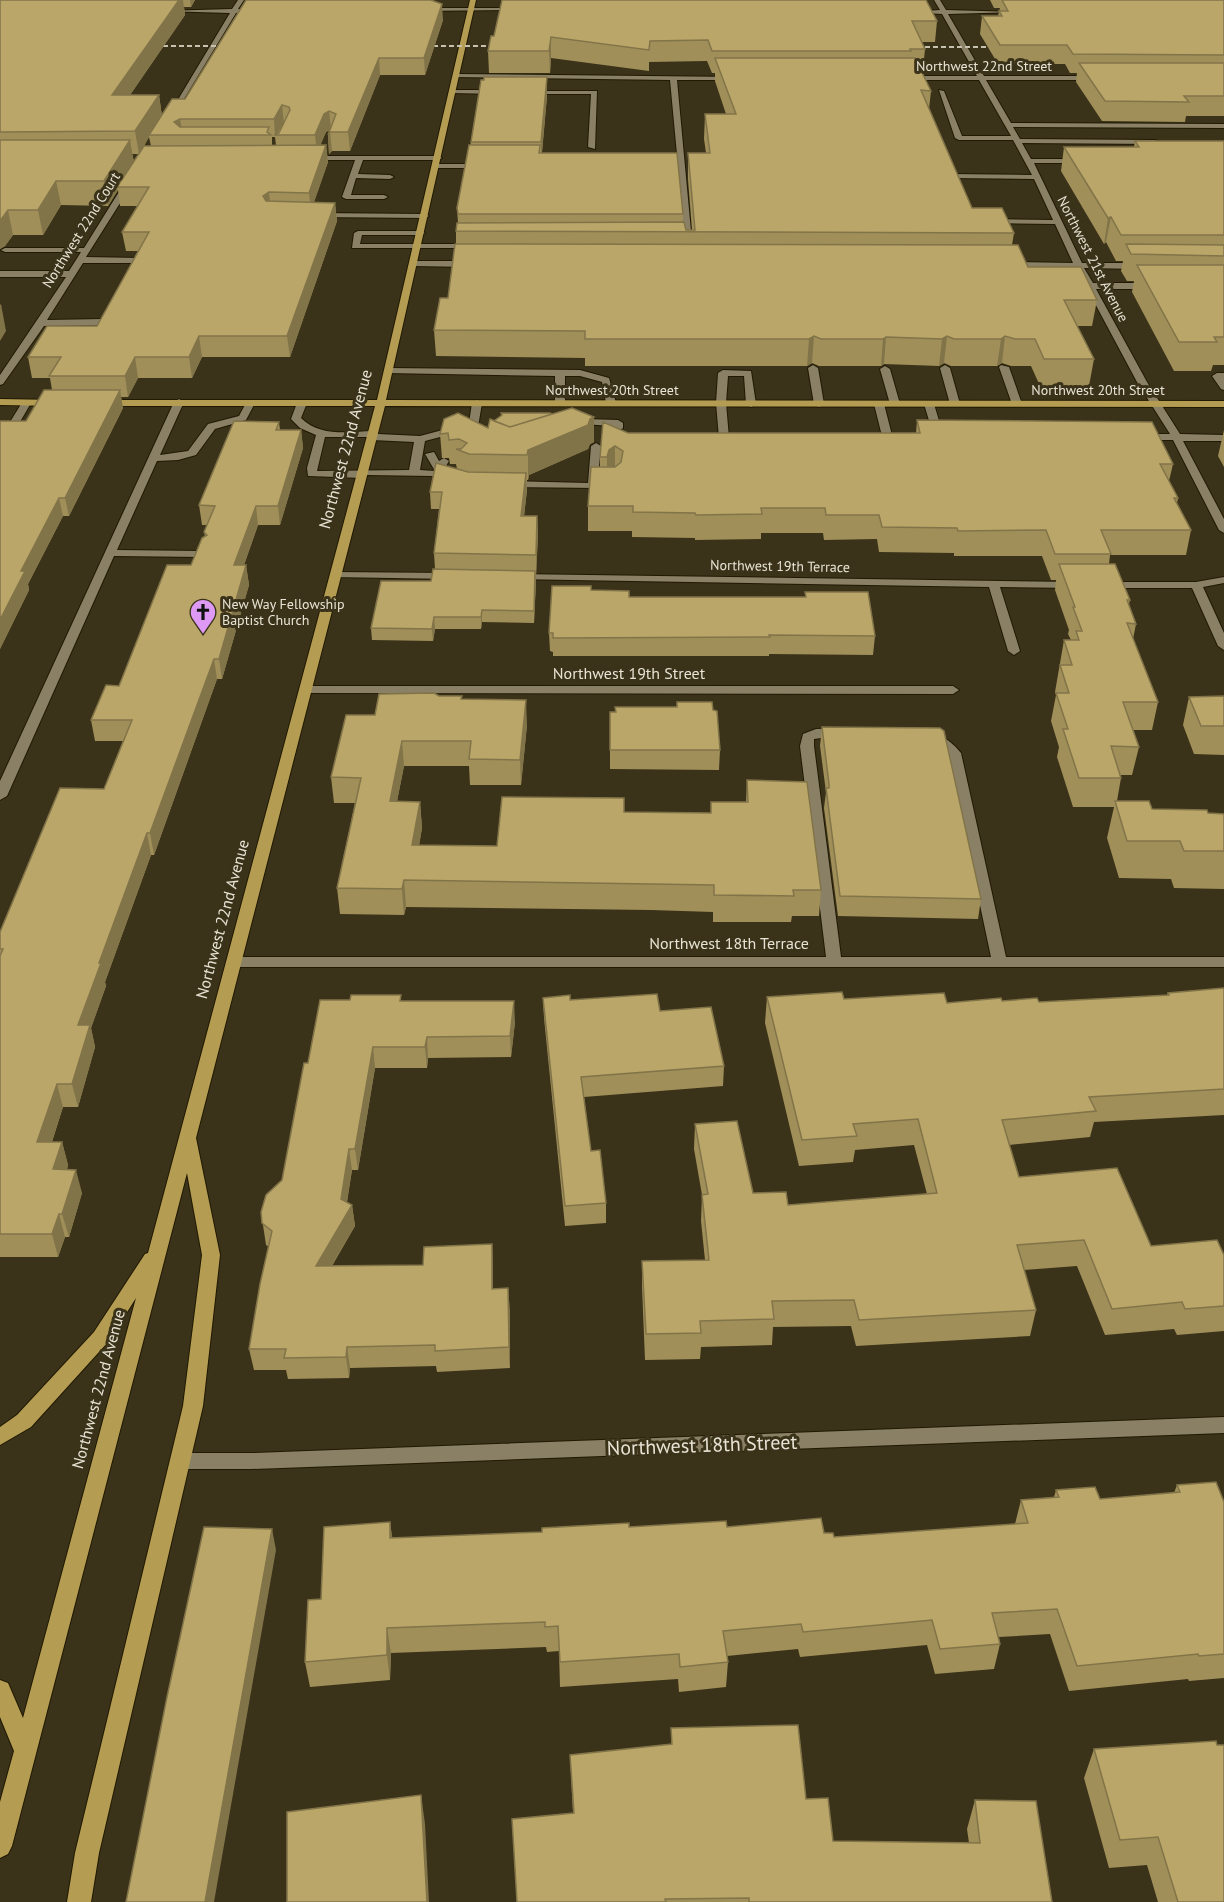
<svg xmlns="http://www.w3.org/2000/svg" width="1224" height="1902" font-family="'PT Sans',sans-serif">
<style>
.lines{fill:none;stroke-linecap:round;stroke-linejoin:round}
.minor-casing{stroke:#211902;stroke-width:2}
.major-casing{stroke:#211902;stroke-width:2}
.minor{fill:#898065;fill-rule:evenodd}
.major{fill:#b49d52;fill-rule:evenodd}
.rail{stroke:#c7c1b0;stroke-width:2;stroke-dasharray:5 3;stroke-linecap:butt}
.wall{fill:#a08f59;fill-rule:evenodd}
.shaded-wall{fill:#827449}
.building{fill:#baa668;stroke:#827449;stroke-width:1.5}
.labels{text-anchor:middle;stroke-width:6;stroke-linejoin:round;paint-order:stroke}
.far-street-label{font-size:14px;fill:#e8e3d4;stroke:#3a3219}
.far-poi-label{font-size:14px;fill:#e8e3d4;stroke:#3a3219;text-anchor:start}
.street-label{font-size:16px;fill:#e8e3d4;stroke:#3a3219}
.near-street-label{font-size:20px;fill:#e8e3d4;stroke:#3a3219}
</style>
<rect width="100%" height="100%" fill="#3a3219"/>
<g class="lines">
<g class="minor-casing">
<path id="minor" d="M238 0H244L238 9 261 11 236 13 173 117 167 118 230 13 162 11 232 9Z
M934 0H940L946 10 1020 12 948 14 984 76H1095L1098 78 1095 80H986L1011 123 1224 124V128L1013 127 1020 139 1155 140 1159 142 1155 144 1022 143 1031 159H1083L1087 161 1083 163H1034L1082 263H1140L1144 266 1140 269 1084 268 1093 283H1153L1157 286 1153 289H1096L1147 382 1180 434 1224 435V441H1183L1224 519V533L1219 530 1173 440H1140L1135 437 1140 434H1170L1137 382 1076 268H1008L1004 265 1008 262 1073 263 1055 224 989 223 985 221 989 219 1053 220 1034 179 951 178 947 176 951 174 1032 175 1013 140H959L955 138 939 90 944 91 962 136H1011L979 80H906L903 78 906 76H977L942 14 909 12 940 10Z
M423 8H519L522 10 421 11Z
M456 74 737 77 735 80H677L693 253 686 251 678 169H658L654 167 658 165H678L670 80 454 77Z
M452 90H497L500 92 497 94 450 93Z
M525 91H597L595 149 588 147 591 94H527Z
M309 156H438L442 158 438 160H363L358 174 390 175 394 177 390 179 356 178 351 195H384L388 197 384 199H346L342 197 355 160H306Z
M436 164H484L488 166 484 168H433V164Z
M127 179 134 181 86 257 140 258 134 275 130 278 126 275 132 263H83L47 320 102 319 109 307H115L116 309 108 324 105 325 44 326 3 384 0 385V375L66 277H0V271H69L81 252H5L1 250 5 248H84Z
M317 213 425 214 429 216 425 218 314 217 313 215Z
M358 231H421L425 233 421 235H362L360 244H474L478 246 474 248H352L354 233Z
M414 261H471L475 264 471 267 411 266 410 264Z
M813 365 818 368 824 404 819 407 814 404 808 368Z
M945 365 950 368 960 404 958 406 950 404 940 368Z
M1001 365 1009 367 1022 404 1020 406 1012 404 999 367Z
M885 366 890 369 900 404 898 406 890 404 880 369Z
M389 368 580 370 609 378 616 403 611 406 606 403 602 382 580 376H565V403L560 406 555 403V376L386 373V369Z
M723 370 751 371 756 404 751 407 746 404 744 376H728L726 403 729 438 724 441 719 438 716 403 718 373Z
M1217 373H1224V390L1221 389 1212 376Z
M179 399 184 402 160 455 188 451 208 424 239 416 247 401 255 403 246 420 215 429 196 455 178 460 157 461 117 550 202 551 208 554 202 557 114 556 7 796 0 800V781L174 402Z
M302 400 307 403 301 418C320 437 348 432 373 431L378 434 420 436 469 423 472 403 477 400 482 403 478 427 425 441 420 470 435 471 425 454 434 452 439 461 444 458 449 461 443 471 440 472 456 477V481L431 476 367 475 362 478 308 476 307 468 316 435 300 428 291 419 297 403ZM325 437H367L372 440 414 442 409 470 317 471Z
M23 401 31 403 17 427 0 428V422H10Z
M879 401 884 404 893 439 892 441H874L869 438 874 435 882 436 874 404Z
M926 402 934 404 943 434 947 437 946 439 939 440 934 437 924 404Z
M586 419 618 420 623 423V428L618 431 614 430 613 426 582 424V420Z
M596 443 601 446 597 488 506 487 501 484 506 481 588 483 591 446Z
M335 572 451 573 457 576 451 579 331 577V573Z
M517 574 1075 582 1081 585 1075 588 1000 587 1020 651 1014 655 1008 651 989 587 513 579V575Z
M1224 577V583L1203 587 1224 633V650L1218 646 1192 588H1105L1099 585 1105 582H1196Z
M305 686H953L959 690 953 694 301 693 299 690Z
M841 728 847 732 846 735 814 739V746L841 957H991L948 754 937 745 926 743 925 740C937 729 952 742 961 753L1006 957H1224V967H234L226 962 234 957H826L800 746 803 734 816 729Z
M1224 1417V1433L251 1469H180L173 1467 170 1461 173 1455 180 1453H251Z"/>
</g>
<g class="major-casing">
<path id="major" d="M470 0H476L386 400 1224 401V407L385 406 196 1138 220 1255 203 1406 99 1853 91 1902H67L75 1853 183 1406 202 1255 187 1173 12 1846 8 1854 0 1858V1802L14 1751 0 1717V1680L8 1683 23 1718 136 1298 108 1342 31 1427 0 1445V1427L17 1415 94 1332 145 1254 148 1253 375 406H102L97 403 102 400H377Z
M0 399 57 400 62 403 57 406 0 405Z"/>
</g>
<use href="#minor" class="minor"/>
<use href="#major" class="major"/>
<path class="rail" d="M147 46H234
M417 46H507
M909 47H1005"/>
</g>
<path class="wall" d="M0 0H195L191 7H184L185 15 130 95H159L162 116 185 99 246 0H432L443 20 425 75H380L350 151H332L329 154 328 135 330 130 326 132 320 145H326L328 162 314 202 335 203 337 221 290 357H202L192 378H138L128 397H121L123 408 69 516H63L28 584 29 590 0 649V421H26L52 390 50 378H32L28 357 97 326 138 251H126L122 232 138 206H120L118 190 108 206 61 205 43 235H13L5 246 0 249ZM149 137 151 146H144ZM272 137H275L276 145H272ZM132 154H138L134 161Z
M502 0 937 21 935 42H922L925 49 923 70H921L931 91 929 109 972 208 1014 233 1012 245 1028 267 1097 300 1092 326H1077L1094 359 1089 386H1040L1031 366H1011L1002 363 997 366H951L944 363 939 366 884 364 881 366H819L812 363 807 366H585V358L436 356 434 330 448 298 456 244V231L458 223 457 208 471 142 547 96 542 153 683 214V222L686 230H692L688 179V153H706L704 139 705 114H726L715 81V73H712L707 61 649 62V71L551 58 550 73H489L488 51 494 36Z
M990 0H1224V116H1186L1185 122 1102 121 1076 82 1077 73H1070L1065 64H998L980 34 982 16H998L1000 8H994Z
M1135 141H1224V365H1213L1211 371H1174L1132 292 1134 281H1127L1121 271 1123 261H1116L1106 242 1104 244 1061 171 1064 147H1134Z
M501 413 552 414 594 417V442L590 444 588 449 529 475 528 480H527V490L524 516H537L538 534 534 623 482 622 481 629H435L433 641 372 640 371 628 431 581 435 569 434 553 439 509H431L430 492 457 469 456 464H450L449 458H442L440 434 488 428 494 421 501 416Z
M917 420 1173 464 1169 481 1178 498 1177 503 1191 530 1186 555H1110L1109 564 1130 600 1129 604 1136 624 1133 639 1158 702 1152 730H1133L1139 747 1132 775H1120L1121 778 1117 801 1152 809 1208 813 1224 814V889L1174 888 1171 879 1119 878 1107 838 1114 807H1073L1057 757 1059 747 1051 721 1056 695 1055 692 1064 640H1071L1068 634 1069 630 1055 590 1056 580H1051L1042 556H954V553L879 552 877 539 824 540 823 533H761V539L695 540V538L632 537V531H588V506L600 467V457L628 433H916Z
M279 422 280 430H301L303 448 280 525H258L244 565H246L249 585 222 679H217L154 855H151L105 982 106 986 91 1028 95 1047 78 1107H63L52 1142H62L68 1165 67 1170 82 1193 69 1237H65L58 1257H0V932L104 789 123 741H95L91 720 119 686 191 565 205 536 204 532 207 525H202L199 505Z
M1224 430V467L1218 456Z
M591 590 629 597H805V592L875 636 873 655 769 654V656H553V652L550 651 549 633Z
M439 696H462V699L527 725 521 785H470L469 766H404L397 801 420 802 422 828 419 845 497 846 624 812 711 813V802H746L747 780 821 890 819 916H792L791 922H713V912L651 910 406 907 404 915 340 914 337 888 355 803H334L331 777 375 715Z
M1224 696V755L1194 754 1183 725 1189 697Z
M713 710 720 750 719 770 610 769V712Z
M822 727 981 899 978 919 838 916 824 808 826 792 820 746Z
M1224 988V1115L1094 1122 1090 1137 1009 1145 1019 1177 1151 1246 1224 1255V1331L1177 1335 1174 1329 1105 1335 1077 1266 1024 1270 1036 1310 1030 1336 856 1346 851 1326 773 1327 772 1345 701 1347 700 1359 645 1360 642 1287V1261L705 1260 701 1221 702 1195 694 1149 695 1124 753 1193 788 1205 927 1194 914 1145 855 1150 853 1162 799 1166 765 1023 767 997 844 999 947 1003 1002 1001 1039 1002 1167 995 1168 993Z
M543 998 570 1000 660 1011 724 1066 723 1086 584 1097 591 1151 606 1203V1223L565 1226 544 1018Z
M402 1001 515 1022 511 1057 428 1058 427 1068H375L358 1170H352L347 1202 352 1205 355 1226 332 1266 423 1265 492 1244 493 1289 508 1288 510 1368 437 1372 436 1366 350 1368 349 1378 288 1379 286 1370H254L249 1349 269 1247 266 1245 261 1212 282 1180 308 1063Z
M1177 1485 1224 1502V1678L1189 1681 1188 1679 1069 1691 1050 1634 999 1637 1000 1644 994 1669 935 1674 927 1645 800 1657 798 1649 727 1656 728 1662 726 1687 679 1692 678 1679 560 1687 559 1651 547 1652 546 1647 391 1653 390 1680 310 1687 305 1662 321 1599 390 1522 392 1538 542 1532 629 1527H727L824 1533 834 1537 1015 1524 1021 1500 1054 1497 1056 1490 1100 1499 1174 1493Z
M671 1728 806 1799 833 1841 969 1843 967 1829 975 1800 1052 1902H517L573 1813 570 1755 671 1744Z
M1217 1745 1224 1902H1158L1147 1865 1109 1868 1084 1778 1094 1749Z"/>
<path class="shaded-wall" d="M179 0H183L185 15 115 117 112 95Z
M190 0H195L191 7Z
M442 4 443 20 425 75 424 58Z
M551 37V58L550 73 549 51Z
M379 58 380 75 350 151 348 132Z
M547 77V96L541 162V142Z
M159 95 162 117 149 135V137L139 154 135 131Z
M282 105 284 123 276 135H275L274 119Z
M329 111 331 129 326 132 317 154 315 135 324 114Z
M180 119 183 135 174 122Z
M330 132 332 151 329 154 328 135Z
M130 140 134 163 117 187 118 190 108 206 104 181Z
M326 145 328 162 311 211 309 193Z
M56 181 61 205 43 235 38 210Z
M269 192 271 211 263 196Z
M335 203 337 221 290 357 287 336Z
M8 210 13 235 5 246 0 249V221Z
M1111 217 1106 242 1104 244 1108 218Z
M1 304 6 331 0 341V305Z
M199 336 202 357 192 378 189 357Z
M814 336 812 363 807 366 809 339Z
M947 336 944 363 939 366 942 339Z
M1005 336 1002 363 997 366 1001 339Z
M886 337 884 364 881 366 883 339Z
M135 357 138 378 128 397 125 376Z
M120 390 123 408 69 516 65 498Z
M594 417V442L590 444 588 449 529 475 528 480V450Z
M301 430 303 448 280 525 278 506Z
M615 446V470L607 481V457L609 450Z
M526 473 527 490 522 534 521 516Z
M59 498 63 516 28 584 29 590 0 649V620L21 571Z
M256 506 258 525 237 585 234 565Z
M537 516 538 534 536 573V555Z
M246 565 249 585 222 679 219 659Z
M535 571 536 583 534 623V611Z
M482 610V622L481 629V617Z
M434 617 435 629 433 641 432 629Z
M214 659 217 679 154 855 150 833Z
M526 700 527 725 521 785 520 760Z
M402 741 404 766 392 827 390 801Z
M420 802 422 828 415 871 412 845Z
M147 833 151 855 105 982 106 986 91 1028 95 1047 78 1107 72 1084 78 1025 99 963Z
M404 880 406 907 404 915 402 889Z
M514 1001 515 1022 511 1057 510 1036Z
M427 1037 428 1058 427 1068 425 1047Z
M373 1047 375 1068 358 1170 355 1149Z
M57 1084 63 1107 44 1165 37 1142Z
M62 1142 68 1165 60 1192 53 1169Z
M349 1149 352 1170 344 1220 341 1199Z
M76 1170 82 1193 69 1237 62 1214Z
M352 1205 355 1226 319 1287 316 1266Z
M59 1214 65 1237 58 1257 52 1234Z
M492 1244 493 1265V1310L492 1289Z
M508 1288 510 1310V1368L509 1347Z
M347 1347 350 1368 349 1378 346 1357Z
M390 1522 394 1548 390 1538Z
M272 1529 276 1550 214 1902H205Z
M387 1628 391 1653 390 1680 387 1655Z
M421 1795 425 1824 429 1902H427Z"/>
<path class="building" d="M0 0H179L112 95H159L135 131 0 132Z
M246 0H431L442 4 424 58H379L348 132H330L328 135 336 114 329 111 324 114 315 135H274L279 133 290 110 289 107 282 105 274 119H180L174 122 180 127H269L267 132 271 135H149L172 99H185Z
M502 0H926L937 21H912L925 49H910L911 51H712L708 40 650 41 649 50 551 37 549 51H488L491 36H494Z
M1002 0H1224V55L1073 54 1067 45H1000L982 16H1002L999 11H1008Z
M715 58H915L931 91 921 90 972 208H1002L1014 233 456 231 457 223 684 222 686 230H695L688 153H710L705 114H736Z
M1079 63H1224V96H1184L1189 102 1105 101Z
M484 77H547L541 142H471L481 80H484Z
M0 140H130L104 181H56L38 210H8L0 221Z
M1135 141H1224V235H1121L1111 217 1108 218 1064 147H1139Z
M326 145 309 193 269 192 263 196 266 201 335 203 287 336H199L189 357H135L125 376H49L61 357H28L47 326H97L149 232H122L149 187H117L144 146Z
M469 145H540L539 153H677L683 214H458L457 208Z
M455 244 1018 245 1028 267H1081L1097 300H1064L1094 359H1044L1035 339H1015L1005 336 1001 339H954L947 336 942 339 886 337 883 339H821L814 336 809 339H585V331L434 330 440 298H448Z
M1126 244 1224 245V256L1131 254Z
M1137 265H1224V337H1214L1217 342H1179Z
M44 390H120L65 498H59L21 571H25L0 620V421H26Z
M572 408 594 417 590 419 588 425 528 450 527 455 469 454 456 449H461L467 443 459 439 449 440 448 433 440 434 444 419 458 413 488 428 490 419 510 427Z
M501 413H550L552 414 510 427 494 421 502 415Z
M917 420 1152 422 1173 464H1160L1178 498H1174L1191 530H1101L1111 554H1055L1046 530 958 531 957 528 882 527 879 515H826L825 508H761L762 514 696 515 695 513 633 512V506H588L591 467H615L621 462 623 451 615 446 609 450 607 457H600L603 422 628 433H920Z
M234 421 279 422 276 430H301L278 506H256L234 565H246L219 659H214L150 833H147L99 963H101L78 1025H90L72 1084H57L37 1142H62L53 1169 76 1170 62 1214H59L52 1234H0V956L3 949H0V932L60 788 104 789 132 720H91L106 685 119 686 167 565H191L202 538 207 535 204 532 215 506 199 505Z
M436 463 468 472 526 473 521 516H537L536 555 434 553 442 492H430Z
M1059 564H1115L1130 600H1127L1136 624 1127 623 1158 702H1123L1139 747 1111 746 1121 778H1079L1063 729H1068L1056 693H1069L1060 665H1072L1064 640H1079L1076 631H1082L1073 607H1075Z
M433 569 535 571 534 611 482 610 481 617H434L432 629 371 628 381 581H431Z
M552 586H591V590L629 591V597H806L805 592H868L875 636 769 635 770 637 553 638V633H549Z
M434 693 439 696H462L461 699 526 700 520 760 469 759 471 741H402L390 801 420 802 412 845 497 846 502 797 624 798V812L711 813V802H748L747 780 807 782 821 890H793L794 896 714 895V885L651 884 404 880 402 889 337 888 361 778 331 777 346 715H375L379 694Z
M1224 696V726H1201L1189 697Z
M677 702H712L713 710 717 711 720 750H610V712H616L615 707H677Z
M822 727 940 728 944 731 981 899 840 896 826 788H829V784Z
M1115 801H1149L1152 809 1207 810 1208 813 1224 814V851H1184L1180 841H1127Z
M1224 988V1089L1089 1097 1096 1111 1002 1120 1019 1177 1117 1168 1151 1246 1217 1240 1224 1255V1306L1185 1309 1182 1302 1112 1309 1084 1240 1017 1245 1036 1310 859 1320 854 1300 772 1301 774 1319 700 1321 701 1333 646 1334 642 1261 709 1260 702 1195 708 1194 695 1124 737 1121 753 1193 786 1192 788 1205 937 1193 918 1119 853 1124 857 1136 802 1140 767 997 842 992 844 999 944 993 947 1003 1001 998 1002 1001 1037 998 1039 1002 1169 995 1168 993Z
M657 994 660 1011 711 1007 724 1066 581 1077 591 1151 600 1150 606 1203 565 1206 543 998 570 995V1000Z
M351 995H401L400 1001H514L510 1036 427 1037 425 1047H373L355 1149H349L341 1199 352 1205 316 1266 423 1265 424 1247 492 1244V1289L508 1288 509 1347 435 1351V1345L347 1347 346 1357 284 1358 286 1349H249L260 1284 272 1231 262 1223 261 1212 266 1195 282 1180 304 1063H308L320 1000H350Z
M1216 1482 1224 1502V1654L1199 1656 1198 1654 1077 1666 1057 1609 992 1613 1000 1644 940 1649 932 1620 803 1632 801 1624 723 1631 728 1662 680 1667 679 1654 560 1662 558 1626 545 1627V1622L387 1628V1655L305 1662 308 1600 321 1599 324 1527 390 1522V1538L542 1532V1528L629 1523V1527L726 1521 727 1527 821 1518 824 1533H833L834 1537 1028 1523 1021 1500 1059 1497 1056 1490 1095 1487 1100 1499 1180 1492 1177 1485Z
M204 1527 272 1529 205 1902H126L167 1697Z
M798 1725 806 1799 828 1798 833 1841 980 1843 975 1800 1036 1801 1052 1902H749V1898L665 1899 666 1902H517L512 1819 574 1813 570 1755 672 1744 671 1728Z
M1216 1741 1217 1745H1224V1902H1178L1158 1837 1120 1840 1094 1749Z
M421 1795 427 1902H287V1812Z"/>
<defs>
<g id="church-pin" transform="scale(1.35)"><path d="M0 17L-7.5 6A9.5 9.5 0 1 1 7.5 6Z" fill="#dd99f3" stroke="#3a3219"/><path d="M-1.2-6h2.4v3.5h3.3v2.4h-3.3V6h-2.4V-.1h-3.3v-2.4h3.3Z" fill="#111"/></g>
</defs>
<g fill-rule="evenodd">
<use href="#church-pin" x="203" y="612"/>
</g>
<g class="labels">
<g class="far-street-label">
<text x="984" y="71">Northwest 22nd Street</text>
<text transform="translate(81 230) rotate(-58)" y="5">Northwest 22nd Court</text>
<text transform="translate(1093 259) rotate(63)" y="5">Northwest 21st Avenue</text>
<text x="612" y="395">Northwest 20th Street</text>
<text x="1098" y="395">Northwest 20th Street</text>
<text transform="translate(780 566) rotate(1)" y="5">Northwest 19th Terrace</text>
</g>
<g class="far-poi-label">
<text x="222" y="609">New Way Fellowship<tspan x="222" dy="16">Baptist Church</tspan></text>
</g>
<g class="street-label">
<text transform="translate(345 449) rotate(-75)" y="6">Northwest 22nd Avenue</text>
<text x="629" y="679">Northwest 19th Street</text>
<text transform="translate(222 919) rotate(-75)" y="6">Northwest 22nd Avenue</text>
<text x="729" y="949">Northwest 18th Terrace</text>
<text transform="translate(98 1389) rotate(-75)" y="6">Northwest 22nd Avenue</text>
</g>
<g class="near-street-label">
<text transform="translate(702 1445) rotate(-2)" y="7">Northwest 18th Street</text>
</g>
</g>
</svg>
